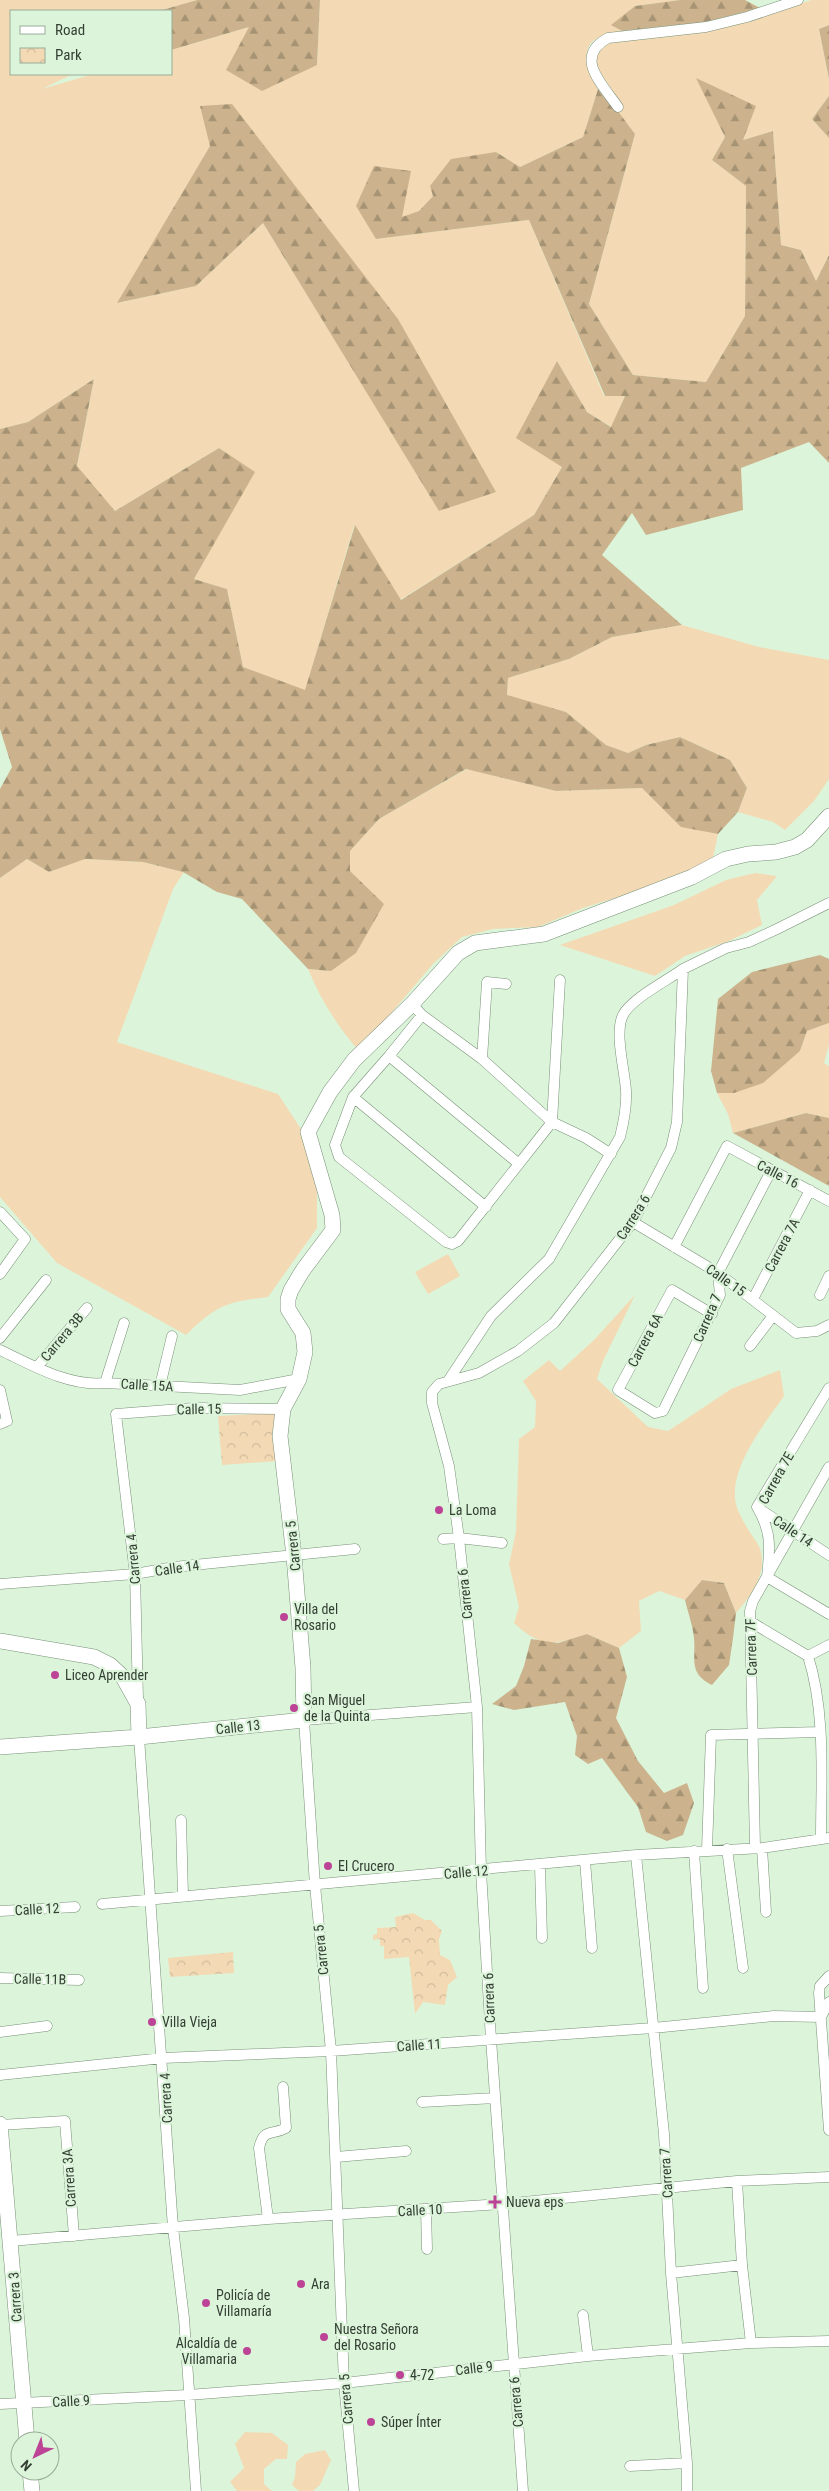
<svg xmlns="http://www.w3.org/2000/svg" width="829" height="2491" font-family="'Roboto Condensed',sans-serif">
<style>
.grass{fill:#f3dab4;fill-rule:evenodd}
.forest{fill:url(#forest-firs)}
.park{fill:url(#park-crowns)}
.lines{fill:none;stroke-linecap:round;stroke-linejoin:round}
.street-casing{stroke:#789077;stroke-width:11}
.secondary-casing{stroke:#789077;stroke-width:16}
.street{stroke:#fff;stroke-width:10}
.secondary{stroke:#fff;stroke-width:15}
.poi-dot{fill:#bc4396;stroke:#dcf5da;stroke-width:2}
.labels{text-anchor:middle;stroke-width:4.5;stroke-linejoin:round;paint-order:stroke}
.street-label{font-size:14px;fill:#343f34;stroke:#dcf5da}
.poi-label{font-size:14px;fill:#343f34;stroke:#dcf5da;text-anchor:start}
</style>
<defs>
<pattern id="forest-firs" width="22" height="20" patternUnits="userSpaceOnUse" patternTransform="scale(1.25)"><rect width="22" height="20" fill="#ccb38d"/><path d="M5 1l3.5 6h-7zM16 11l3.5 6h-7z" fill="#a69374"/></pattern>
<pattern id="park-crowns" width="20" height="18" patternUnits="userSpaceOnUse" patternTransform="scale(1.25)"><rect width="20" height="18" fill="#f3dab4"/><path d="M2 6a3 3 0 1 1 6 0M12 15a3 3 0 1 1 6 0" fill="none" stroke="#d1bc9b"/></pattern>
</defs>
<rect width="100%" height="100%" fill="#dcf5da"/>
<path class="grass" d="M0 0H197L159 11H11V74H73L42 89 93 74H171V50L249 27 317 65 320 0H680L635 6 612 25 622 31C582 36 579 55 599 86L583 137 520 167 496 152 433 196 419 211 402 218 376 239 529 220 604 396 625 395 612 427 587 412 557 361 562 467 534 515 400 600 354 526 305 691 243 667 227 589 194 579 254 472 219 448 115 511 77 467 94 379 28 422 0 429ZM210 146 496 492 439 510 263 223 196 286 118 303Z
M811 0H829V25L819 29 829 79V96L812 119 829 138V255L816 281 801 250 781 245 773 131 743 140 697 78 725 137 712 160 746 186 745 316 706 382 633 375 589 304 635 134 617 111 622 105C616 95 593 66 595 55 597 48 604 45 610 42L749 21Z
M682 625 759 647 829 660V779L814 801 785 830 773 822 738 812 747 788 730 760 680 737 646 745 628 753 606 745 566 712 507 696 508 678 569 659 612 637Z
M467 769 556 791 642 788 681 826 718 834 713 858 669 881 583 908 538 927 493 929 462 937 433 964 359 1051C337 1026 321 1000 308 969L331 971 350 871V851L379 819Z
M27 859 49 872 84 859 143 862 184 872 173 889 117 1042 278 1094 301 1129 317 1191V1228L268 1297C226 1302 217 1305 186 1335L57 1263 0 1197V878Z
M755 873 777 876 757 900 762 925 729 941 685 956 655 976 560 945 674 905 726 880Z
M829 1023V1045L824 1063 829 1066V1118L806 1113 733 1133 728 1114 717 1093H734L800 1051 807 1031Z
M448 1254 460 1276 428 1294 415 1272Z
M635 1295 603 1361 597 1379 648 1427 668 1431 731 1389 780 1370 784 1396C765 1423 733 1463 735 1497 735 1507 743 1521 748 1529 751 1535 758 1542 760 1549 768 1573 751 1596 736 1613L724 1583 702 1580 685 1600 659 1591 639 1601 641 1631 619 1648 587 1634C554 1645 542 1649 514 1623L519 1607 509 1564 516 1532 519 1439 535 1427 536 1401 523 1381 549 1360 560 1371 594 1340Z
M245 2432 272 2433 288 2445 287 2459H276L264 2469V2484L272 2491H237L230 2482 244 2468 235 2444Z
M325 2450 331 2460 320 2485 313 2491H299L292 2485 295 2477 296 2462 305 2454Z"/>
<path class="forest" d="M197 0H320L317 65 262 91 226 70 249 27 171 50V11H159Z
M680 0H745L760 8 706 22 622 31 611 25 635 6Z
M829 25V79L819 29Z
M696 78 756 106 743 140 773 131 781 245 801 250 816 281 829 255V463L809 442 741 468 743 510 646 535 632 513 602 555 682 625 612 637 569 659 508 678 507 695 566 712 606 745 628 753 646 745 680 737 730 760 747 788 738 812 718 834 681 827 642 788 556 791 466 769 379 819 350 851V871L384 904 356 953 331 971 308 969 242 899 217 892 183 872 143 862 85 859 49 872 27 859 0 878V789L12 767 0 729V429L28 422 94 379 77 466 115 511 219 448 255 472 194 579 227 589 243 667 305 690 355 525 401 600 534 515 562 467 516 438 557 361 587 412 611 427 625 396H605L529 220 376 239 356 206 374 166 411 171 402 217 419 211 433 196 430 186 451 159 496 152 520 167 583 137 599 86 635 134 589 304 633 375 706 382 745 316 746 186 712 160 725 137Z
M829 96V138L812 119Z
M232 104 398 319 496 492 439 511 263 223 196 286 117 303 210 146 200 106Z
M820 955 829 959V1023L807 1031 800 1051 763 1083 734 1093H717L711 1071 718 999 752 972Z
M806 1113 829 1118V1186L733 1133Z
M702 1580 724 1583 736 1613 733 1638 729 1665 712 1685C688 1673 696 1660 694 1638 693 1626 688 1613 685 1600Z
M587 1634 619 1648 627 1677 616 1718 638 1761 664 1793 687 1783 694 1803 683 1835 667 1841 646 1832 638 1807 602 1758 588 1764 575 1755 577 1736 565 1702 514 1710 492 1704 516 1686 524 1666 531 1639 558 1643Z"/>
<path class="park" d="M274 1413 278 1461 222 1465 218 1416Z
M413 1913 425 1920H431L442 1931 439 1939 440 1955 450 1960 457 1977 448 1985 445 2005 423 2002 415 2014 409 1957 384 1959V1946H380V1939L373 1940V1935L377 1934V1928L396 1927 395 1917Z
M233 1952 234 1973 170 1977 168 1958Z"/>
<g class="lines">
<g class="street-casing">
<path id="street" d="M618 107C602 84 573 57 608 38L706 27 747 17 798 0
M412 1004 422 1015 482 1059 552 1122 586 1138 611 1154
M389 1056 422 1015
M482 1059 487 982 506 984
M353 1097 486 1207
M519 1164 389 1056 353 1097 335 1145 339 1157 446 1242 452 1244 458 1241 552 1122 560 980
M0 1212 25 1239 0 1274
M633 1222 718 1273 796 1333 817 1331 829 1325
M674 1247 727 1146 829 1201
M820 1295 829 1276
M753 1299 810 1190
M712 1314 672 1290 618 1390 655 1413 663 1411 720 1295 718 1273 771 1171
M0 1338 46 1280
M750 1346 772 1317
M0 1350C32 1365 69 1387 105 1383L240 1390 299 1379
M37 1367 87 1308
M448 1381 491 1316 549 1259 620 1137C624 1121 627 1107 626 1091 625 1071 614 1033 623 1015 631 999 668 980 683 969
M105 1383 124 1323
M160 1386 172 1336
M829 1388 757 1507C772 1532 770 1548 767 1577L829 1614
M0 1390 7 1421 0 1424
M761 1510 829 1555
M443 1539 459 1538 502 1543
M0 1584 135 1574 174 1567 355 1549
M751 1622 808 1656 829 1645
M808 1656C826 1713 821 1778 821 1838
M138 1700 135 1574 116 1414 194 1408 283 1409
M139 1737 173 2228 184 2318 196 2491
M181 1820 183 1896
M755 1847 750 1611 753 1601 829 1467
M762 1848 766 1912
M727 1849 743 1968
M707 1850 711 1735 820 1732
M694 1851 703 1988
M636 1855 664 2134 671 2273 687 2463V2491
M585 1861 592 1948
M540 1865 542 1938
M102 1904 636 1855 762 1848 829 1838
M0 1911 75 1907
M829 1976 820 1986 819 1993 829 2130
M0 1978 79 1980
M0 2032 47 2026
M0 2075 163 2058 331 2051 653 2028 774 2016 821 2017 829 2002
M422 2102 495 2098
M0 2125 65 2121 74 2236
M336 2157 406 2151
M737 2181 742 2265 751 2343
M426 2209 427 2249
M268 2219 259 2148C264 2127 272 2136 286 2128L283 2087
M11 2241 268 2219 502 2204 737 2181 829 2177
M671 2273 742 2265
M583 2315 588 2356
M0 2404 188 2395 344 2383 588 2356 751 2343 829 2341
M630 2466 687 2463
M354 2491 344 2383 331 2051 315 1885 304 1720 477 1707
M523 2491 491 2039 481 1871 477 1707 459 1538 449 1466 432 1403V1392L439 1384 479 1373 518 1351 554 1323 633 1222 671 1148 677 1122 683 969 726 948 749 942 777 929 829 903"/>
</g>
<g class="secondary-casing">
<path id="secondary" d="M0 1641 94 1657 110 1665 123 1677 138 1704 139 1737
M0 1747 139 1737 304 1720 303 1668 294 1556 280 1436 283 1409 299 1379 305 1352 303 1333 288 1309V1299L291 1290 303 1270 333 1230 332 1215 308 1132 330 1092 354 1060 412 1004 458 953 475 943 544 934 692 877 726 859 748 854 776 852 795 847 807 840 829 816
M0 2124 27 2441
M30 2471 32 2491"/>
</g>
<use href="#street" class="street"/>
<use href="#secondary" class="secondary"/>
</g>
<g class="poi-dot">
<circle cx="439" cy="1510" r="5"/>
<circle cx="284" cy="1617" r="5"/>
<circle cx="55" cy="1675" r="5"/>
<circle cx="294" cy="1708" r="5"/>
<circle cx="328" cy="1866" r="5"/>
<circle cx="152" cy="2022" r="5"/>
<path d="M492.5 2194.5h5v5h5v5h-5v5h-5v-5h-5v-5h5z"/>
<circle cx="301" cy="2284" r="5"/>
<circle cx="206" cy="2303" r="5"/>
<circle cx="324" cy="2337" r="5"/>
<circle cx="247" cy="2351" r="5"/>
<circle cx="400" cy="2375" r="5"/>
<circle cx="371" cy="2422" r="5"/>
</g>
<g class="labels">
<g class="street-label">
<text transform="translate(778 1174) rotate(27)" y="5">Calle 16</text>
<text transform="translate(633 1217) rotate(-58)" y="5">Carrera 6</text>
<text transform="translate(782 1245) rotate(-62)" y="5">Carrera 7A</text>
<text transform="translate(726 1280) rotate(35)" y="5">Calle 15</text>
<text transform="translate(707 1318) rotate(-67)" y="5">Carrera 7</text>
<text transform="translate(62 1337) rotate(-50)" y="5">Carrera 3B</text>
<text transform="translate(645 1340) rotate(-62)" y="5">Carrera 6A</text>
<text transform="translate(147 1385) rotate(3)" y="5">Calle 15A</text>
<text transform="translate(199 1409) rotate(-1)" y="5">Calle 15</text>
<text transform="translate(776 1478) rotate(-61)" y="5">Carrera 7E</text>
<text transform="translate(793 1531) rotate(34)" y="5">Calle 14</text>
<text transform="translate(293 1546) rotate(-96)" y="5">Carrera 5</text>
<text transform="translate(133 1559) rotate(-95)" y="5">Carrera 4</text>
<text transform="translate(177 1568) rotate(-8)" y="5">Calle 14</text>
<text transform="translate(465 1594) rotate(-96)" y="5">Carrera 6</text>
<text transform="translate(751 1647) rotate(-92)" y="5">Carrera 7F</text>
<text transform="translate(238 1727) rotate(-6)" y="5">Calle 13</text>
<text transform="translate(466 1872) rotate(-5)" y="5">Calle 12</text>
<text transform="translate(37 1909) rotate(-3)" y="5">Calle 12</text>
<text transform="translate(321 1950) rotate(-96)" y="5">Carrera 5</text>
<text transform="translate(40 1979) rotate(1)" y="5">Calle 11B</text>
<text transform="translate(489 1998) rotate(-92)" y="5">Carrera 6</text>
<text transform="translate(419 2045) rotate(-4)" y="5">Calle 11</text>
<text transform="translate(166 2098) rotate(-93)" y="5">Carrera 4</text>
<text transform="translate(666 2173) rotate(-94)" y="5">Carrera 7</text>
<text transform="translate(69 2178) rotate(-94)" y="5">Carrera 3A</text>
<text transform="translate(420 2210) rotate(-3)" y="5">Calle 10</text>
<text transform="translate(15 2297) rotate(-94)" y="5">Carrera 3</text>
<text transform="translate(474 2368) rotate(-7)" y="5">Calle 9</text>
<text transform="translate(346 2399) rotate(-95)" y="5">Carrera 5</text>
<text transform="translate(71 2401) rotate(-3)" y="5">Calle 9</text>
<text transform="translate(516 2402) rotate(-95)" y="5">Carrera 6</text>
</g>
<g class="poi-label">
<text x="449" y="1515">La Loma</text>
<text x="294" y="1614">Villa del<tspan x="294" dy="16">Rosario</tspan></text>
<text x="65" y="1680">Liceo Aprender</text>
<text x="304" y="1705">San Miguel<tspan x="304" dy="16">de la Quinta</tspan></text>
<text x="338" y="1871">El Crucero</text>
<text x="162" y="2027">Villa Vieja</text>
<text x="506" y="2207">Nueva eps</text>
<text x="311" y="2289">Ara</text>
<text x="216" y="2300">Policía de<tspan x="216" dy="16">Villamaría</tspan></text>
<text x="334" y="2334">Nuestra Señora<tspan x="334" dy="16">del Rosario</tspan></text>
<text x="237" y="2348" text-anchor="end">Alcaldía de<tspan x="237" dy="16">Villamaria</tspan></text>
<text x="410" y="2380">4-72</text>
<text x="381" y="2427">Súper Ínter</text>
</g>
</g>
<rect x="10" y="10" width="162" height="65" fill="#dcf5da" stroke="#99ac98"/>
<rect x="20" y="26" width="25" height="8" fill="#ffffff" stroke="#99ac98"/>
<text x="55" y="35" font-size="15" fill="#343f34">Road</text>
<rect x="20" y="48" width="25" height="15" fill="url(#park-crowns)" stroke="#99ac98"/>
<text x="55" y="60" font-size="15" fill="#343f34">Park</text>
<g transform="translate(35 2456) rotate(223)"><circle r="24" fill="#dcf5da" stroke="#99ac98"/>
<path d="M0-4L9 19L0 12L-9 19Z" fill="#bc4396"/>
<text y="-8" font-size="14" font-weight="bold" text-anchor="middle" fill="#343f34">N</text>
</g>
</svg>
